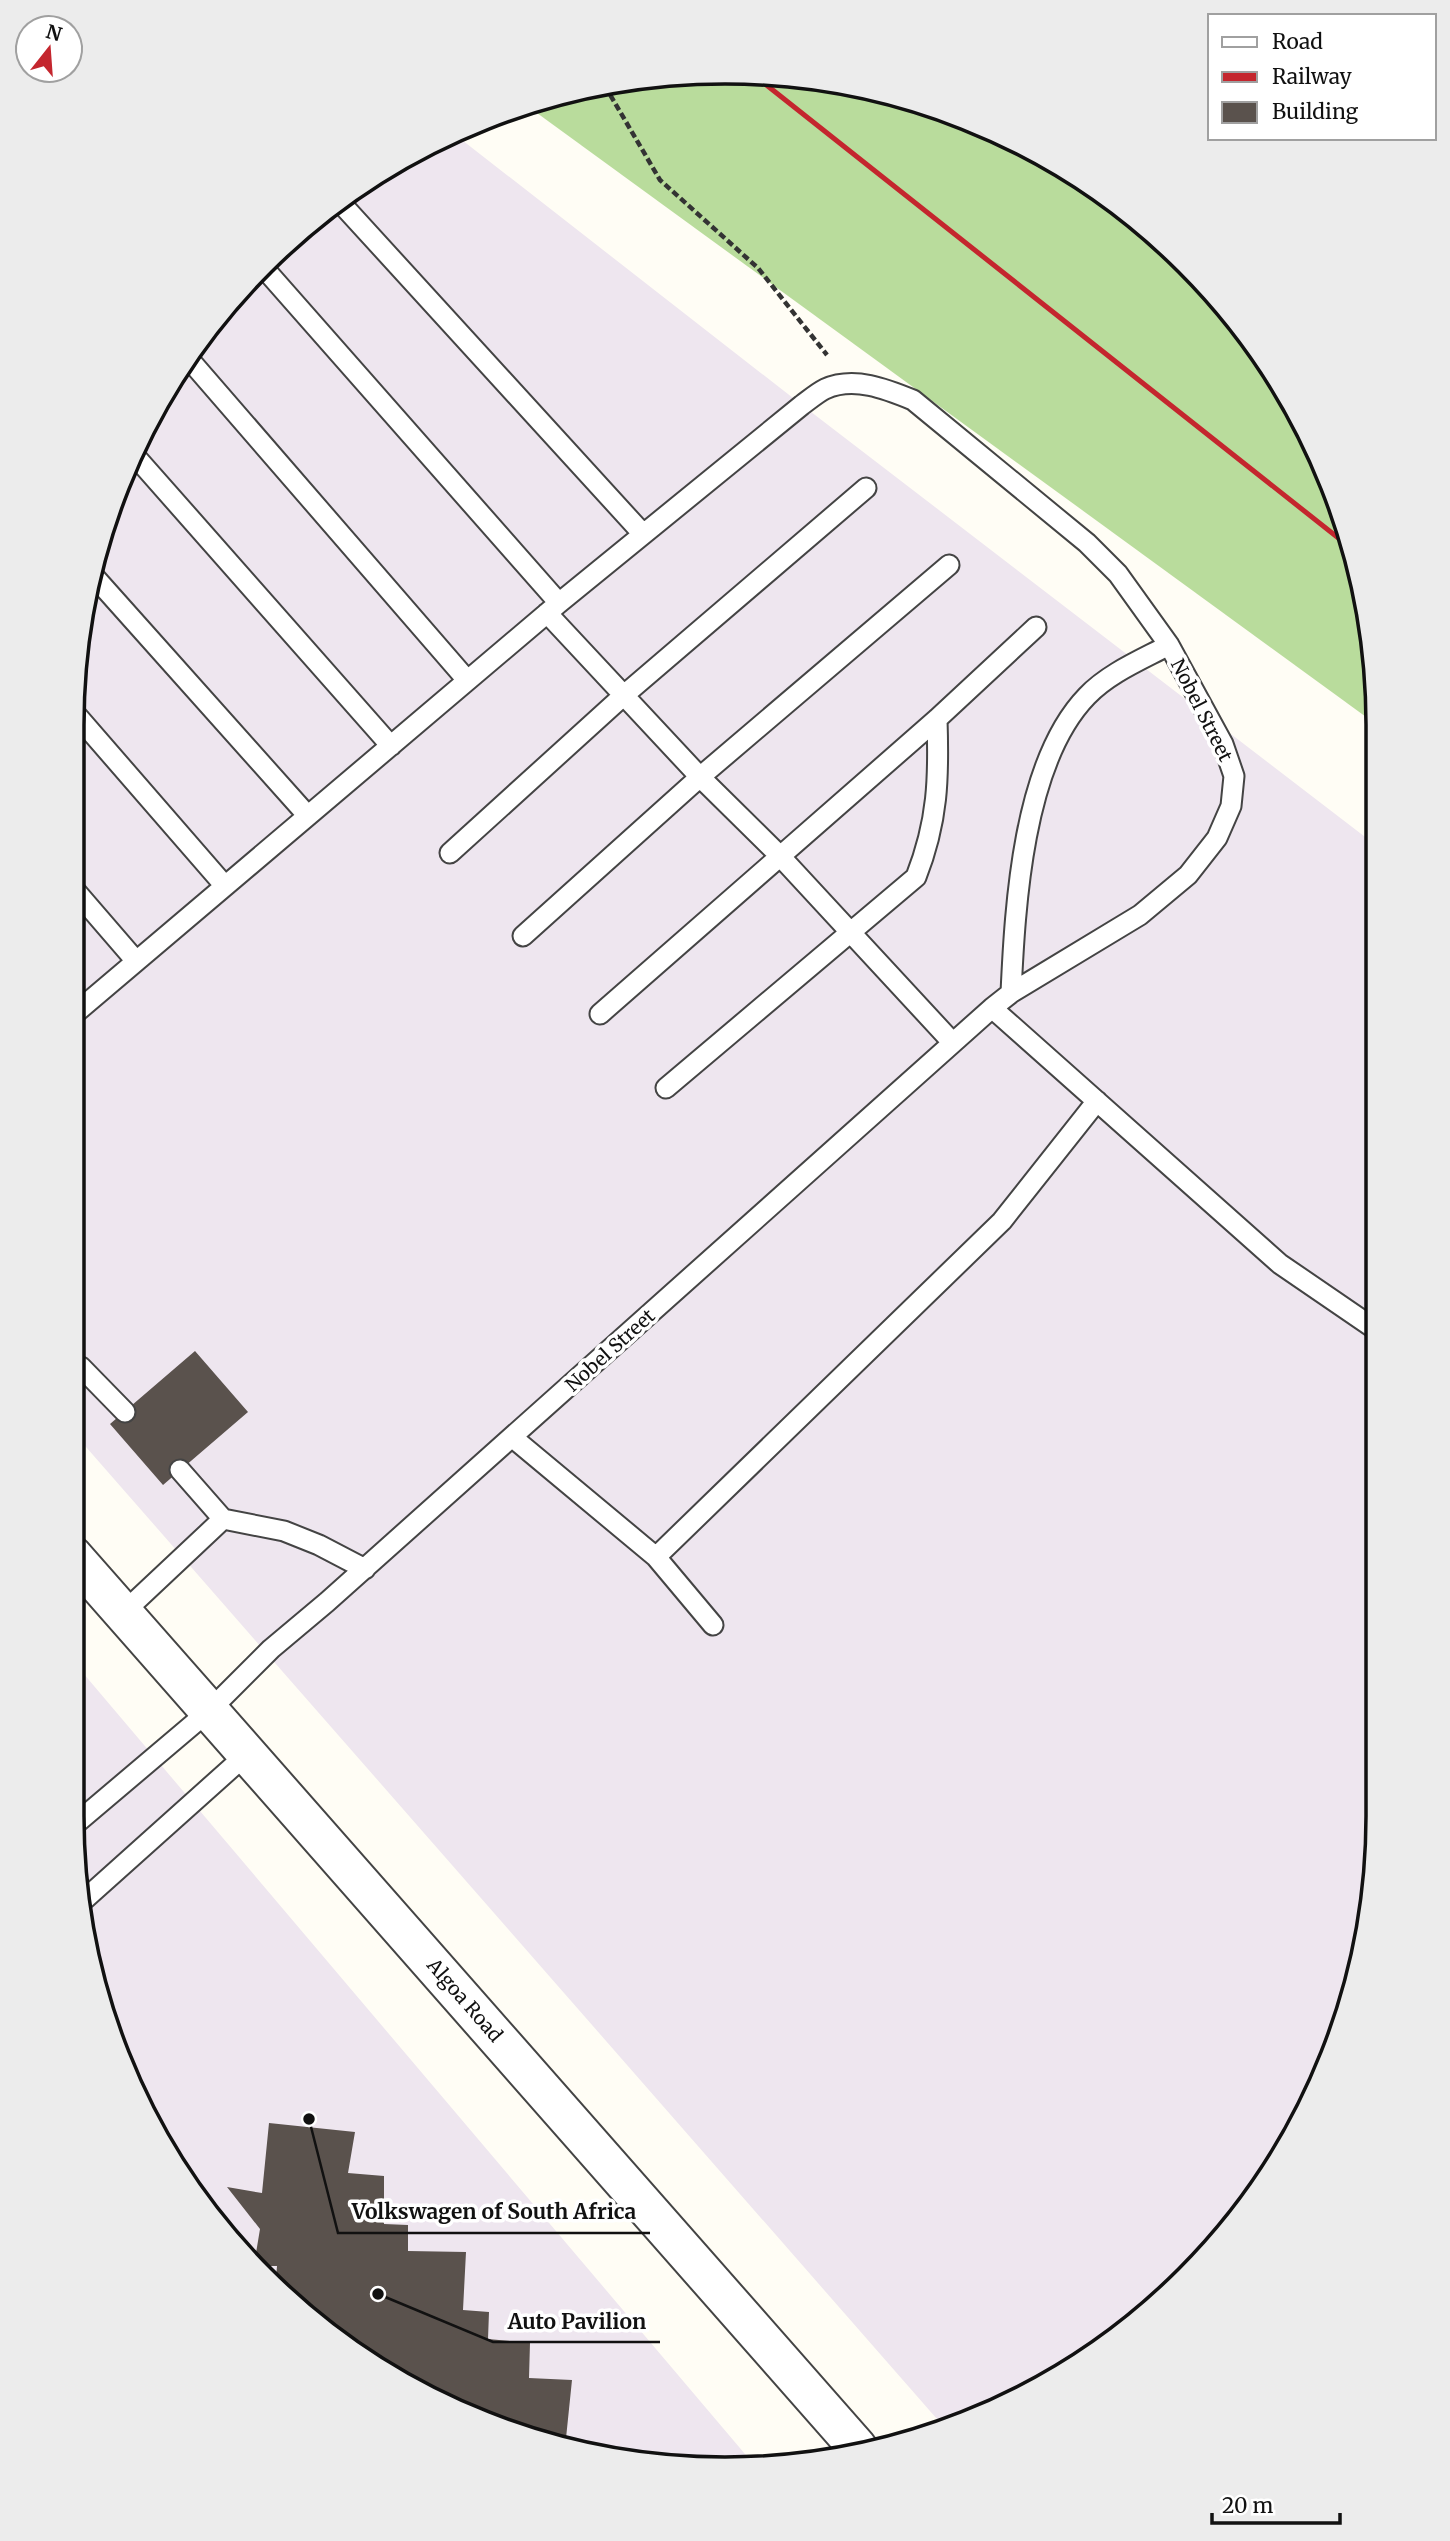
<svg xmlns="http://www.w3.org/2000/svg" width="1450" height="2541" font-family="Merriweather,serif">
<style>
.industrial{fill:#eee6ef}
.forest{fill:#b9dc9c}
.building{fill:#5a524d}
.lines{fill:none;stroke-linecap:round;stroke-linejoin:round}
.service-casing{stroke:#444;stroke-width:23}
.tertiary-casing{stroke:#444;stroke-width:42}
.path{stroke:#333;stroke-width:4.5;stroke-dasharray:7 3.5;stroke-linecap:butt}
.service{stroke:#fff;stroke-width:19}
.tertiary{stroke:#fff;stroke-width:38}
.rail{stroke:#c4262e;stroke-width:5}
.labels{text-anchor:middle;stroke-width:7;stroke-linejoin:round;paint-order:stroke}
.street-label{font-size:19px;fill:#111;stroke:#fff}
.rim{fill:none;stroke:#111;stroke-width:3.5}
.leader{fill:none;stroke:#111;stroke-width:2.5}
.callout-dot{fill:#111;stroke:#fff;stroke-width:2.5}
.callout-label{font-size:21px;text-anchor:middle;font-weight:bold;fill:#111;stroke:#fff;stroke-width:7;stroke-linejoin:round;paint-order:stroke}
</style>
<rect width="100%" height="100%" fill="#fffdf5"/>
<path class="industrial" d="M453 133 802 405 1373 843 1377 1858 1344 2026 1291 2143 1155 2307 975 2420 944 2427 72 1431 73 683 94 556 159 398 234 294 328 207 436 139Z
M72 1660 756 2467 556 2447 362 2359 207 2213 106 2026 72 1816Z"/>
<path class="forest" d="M683 73 811 77 935 107 1052 159 1187 263 1268 362 1343 515 1373 640V722L526 105 556 94Z"/>
<path class="building" d="M195 1351 248 1412 163 1485 110 1424Z
M269 2123 355 2132 348 2173 384 2176V2224L408 2225V2251L466 2252 463 2310 489 2312 488 2339 530 2343 529 2378 572 2380 565 2448 556 2447 362 2359 276 2278 277 2266H262L255 2259 260 2229 227 2187 262 2193Z"/>
<g class="lines">
<g class="service-casing">
<path id="service" d="M338 200 643 534
M263 267 559 603
M188 358 467 680
M135 456 391 746
M91 573 308 816
M547 613 700 777 779 855 952 1042
M73 711 225 886
M450 853 623 696 866 488
M73 888 136 961
M523 936 700 777 949 565
M1011 993C1015 905 1023 762 1087 696 1109 673 1141 660 1169 645
M992 1008 1280 1264 1375 1329
M600 1014 937 719 1036 627
M73 1015 559 603 802 405C809 400 817 393 825 389 854 376 886 389 913 400L1087 543 1118 574 1169 645 1223 744 1234 776 1231 806 1217 838 1188 875 1140 915 1011 993 992 1008 327 1602 271 1649 210 1710 73 1826
M666 1088 916 877C938 821 939 778 937 719
M72 1363 81 1367 125 1412
M512 1437 656 1557 1002 1221 1097 1101
M223 1519 284 1531 319 1545 365 1569
M656 1557 713 1625
M124 1612 223 1519 180 1470
M85 1899 248 1753"/>
</g>
<g class="tertiary-casing">
<path id="tertiary" d="M72 1555 857 2447"/>
</g>
<path class="path" d="M605 86 660 180 758 268 827 355"/>
<use href="#service" class="service"/>
<use href="#tertiary" class="tertiary"/>
<path class="rail" d="M755 76 1351 548"/>
</g>
<g class="labels">
<g class="street-label">
<text transform="translate(1202 710) rotate(63)" y="7">Nobel Street</text>
<text transform="translate(610 1350) rotate(-42)" y="7">Nobel Street</text>
<text transform="translate(465 2000) rotate(49)" y="7">Algoa Road</text>
</g>
</g>
<path d="M0 0H1450V2541H0ZM725 84H725A641 641 0 0 1 1366 725V1816A641 641 0 0 1 725 2457H725A641 641 0 0 1 84 1816V725A641 641 0 0 1 725 84Z" fill="#ececec" fill-rule="evenodd"/>
<path class="rim" d="M725 84H725A641 641 0 0 1 1366 725V1816A641 641 0 0 1 725 2457H725A641 641 0 0 1 84 1816V725A641 641 0 0 1 725 84Z"/>
<path class="leader" d="M309 2119L338 2233H650M378 2294L493 2342H660"/>
<g class="callout-dot">
<circle cx="309" cy="2119" r="7"/>
<circle cx="378" cy="2294" r="7"/>
</g>
<g class="callout-label">
<text x="494" y="2219">Volkswagen of South Africa</text>
<text x="577" y="2329">Auto Pavilion</text>
</g>
<rect x="1208" y="14" width="228" height="126" fill="#ffffff" stroke="#a0a0a0" stroke-width="2"/>
<rect x="1222" y="37" width="35" height="10" fill="#ffffff" stroke="#a0a0a0" stroke-width="2"/>
<text x="1272" y="49" font-size="21" fill="#111111">Road</text>
<rect x="1222" y="72" width="35" height="10" fill="#c4262e" stroke="#a0a0a0" stroke-width="2"/>
<text x="1272" y="84" font-size="21" fill="#111111">Railway</text>
<rect x="1222" y="102" width="35" height="21" fill="#5a524d" stroke="#a0a0a0" stroke-width="2"/>
<text x="1272" y="119" font-size="21" fill="#111111">Building</text>
<g transform="translate(49 49) rotate(17)"><circle r="33" fill="#ffffff" stroke="#a0a0a0" stroke-width="2"/>
<path d="M0-5L12 26L0 18L-12 26Z" fill="#c4262e"/>
<text y="-10" font-size="19" font-weight="bold" text-anchor="middle" fill="#111111">N</text>
</g>
<path d="M1212 2513v10h128v-10" fill="none" stroke="#111111" stroke-width="3.5"/>
<text x="1222" y="2513" font-size="21" fill="#111111" stroke="#ffffff" stroke-width="5" paint-order="stroke">20 m</text>
</svg>
